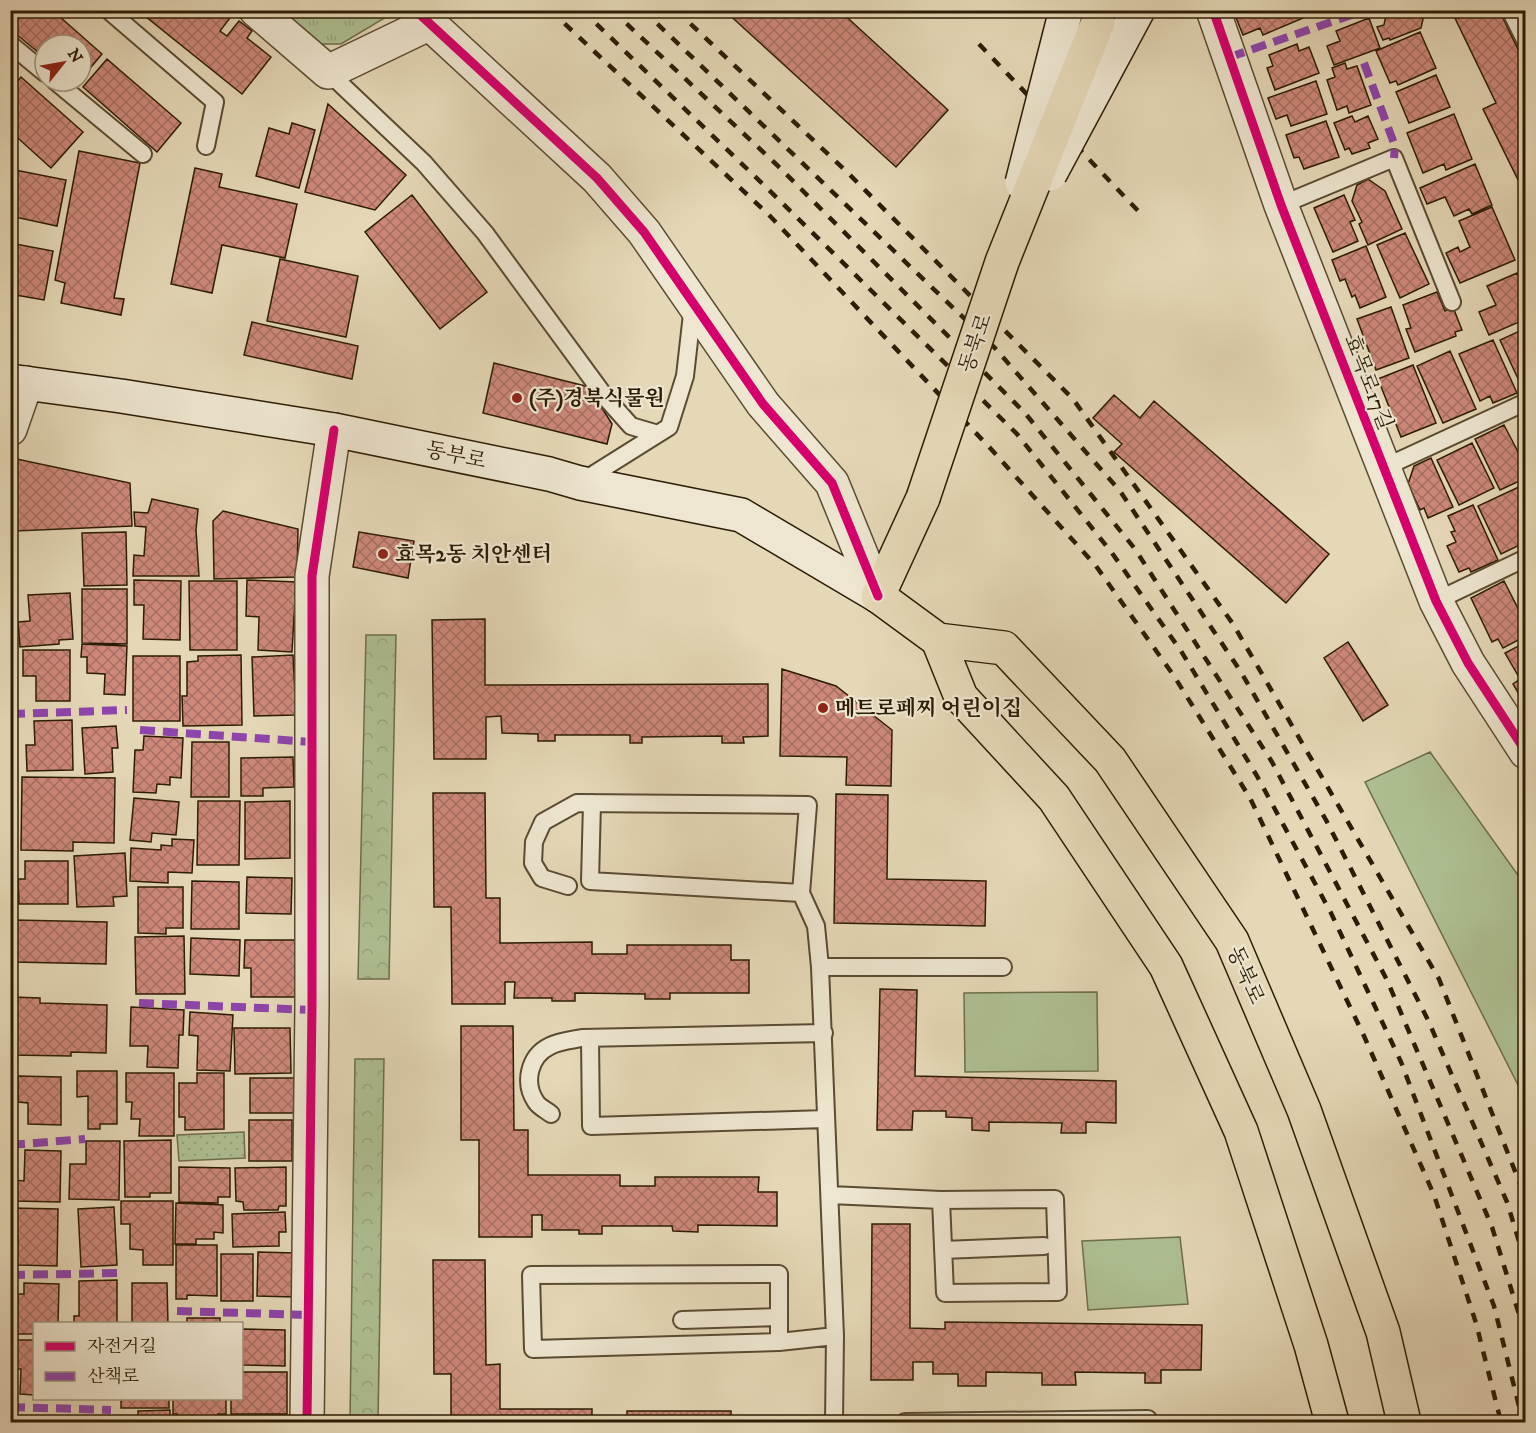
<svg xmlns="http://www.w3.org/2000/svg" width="1536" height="1433" font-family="'IM FELL DW Pica','Noto Serif KR',serif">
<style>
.grass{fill:url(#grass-tufts);stroke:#6d6e4c;stroke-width:1.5}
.forest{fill:url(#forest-crowns);stroke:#6d6e4c;stroke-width:1.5}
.garden{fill:url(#garden-dots);stroke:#6d6e4c;stroke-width:1.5}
.pitch{fill:#aec093;stroke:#6d6e4c;stroke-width:1.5}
.building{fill:url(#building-cross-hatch);stroke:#2c1c05;stroke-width:1.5}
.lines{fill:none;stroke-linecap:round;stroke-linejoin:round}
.service-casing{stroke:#5a4b32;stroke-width:20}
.minor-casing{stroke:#5a4b32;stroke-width:36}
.secondary-casing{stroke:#2c1c05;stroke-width:36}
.primary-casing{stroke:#2c1c05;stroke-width:36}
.service{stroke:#eee6d0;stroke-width:16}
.minor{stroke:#eee6d0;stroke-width:33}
.secondary{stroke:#eee6d0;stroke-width:33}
.primary{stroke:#e5d8b7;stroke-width:33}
.rail{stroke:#2c1c05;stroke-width:4.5;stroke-dasharray:10 10;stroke-linecap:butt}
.secondary-bridge-casing{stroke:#2c1c05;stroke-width:36;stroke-linecap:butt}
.primary-bridge-casing{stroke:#2c1c05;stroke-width:36;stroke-linecap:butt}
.secondary-bridge{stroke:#eee6d0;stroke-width:33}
.primary-bridge{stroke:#e5d8b7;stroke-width:33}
.quiet{stroke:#8e44ad;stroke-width:8;stroke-dasharray:15 8;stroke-linecap:butt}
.cycleway-casing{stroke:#eee6d0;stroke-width:13}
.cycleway{stroke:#d6006c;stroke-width:9}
.poi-dot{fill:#8f2418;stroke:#eee6d0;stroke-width:2}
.labels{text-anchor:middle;stroke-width:4.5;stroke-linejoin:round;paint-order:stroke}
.street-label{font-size:21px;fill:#2c1c05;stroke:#eee6d0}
.poi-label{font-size:21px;font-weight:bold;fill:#2c1c05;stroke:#eee6d0;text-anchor:start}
</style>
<defs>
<pattern id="grass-tufts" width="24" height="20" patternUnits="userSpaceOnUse" patternTransform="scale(1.5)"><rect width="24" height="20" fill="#aec093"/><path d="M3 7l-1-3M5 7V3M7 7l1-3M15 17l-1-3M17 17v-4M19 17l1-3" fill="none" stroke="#96a47d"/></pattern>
<pattern id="forest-crowns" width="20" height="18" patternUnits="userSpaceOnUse" patternTransform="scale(1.5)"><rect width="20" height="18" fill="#aec093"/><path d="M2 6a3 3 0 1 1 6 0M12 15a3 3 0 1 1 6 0" fill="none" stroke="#96a47d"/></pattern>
<pattern id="garden-dots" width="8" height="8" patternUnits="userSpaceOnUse" patternTransform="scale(1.5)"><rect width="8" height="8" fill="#aec093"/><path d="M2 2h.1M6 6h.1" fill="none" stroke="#96a47d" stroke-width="1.8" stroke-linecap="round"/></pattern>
<pattern id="building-cross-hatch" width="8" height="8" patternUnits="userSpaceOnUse" patternTransform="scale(1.5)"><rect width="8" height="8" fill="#ce897b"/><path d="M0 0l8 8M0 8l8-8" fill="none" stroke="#a76f63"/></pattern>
</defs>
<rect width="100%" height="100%" fill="#e5d8b7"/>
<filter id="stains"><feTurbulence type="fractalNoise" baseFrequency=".00333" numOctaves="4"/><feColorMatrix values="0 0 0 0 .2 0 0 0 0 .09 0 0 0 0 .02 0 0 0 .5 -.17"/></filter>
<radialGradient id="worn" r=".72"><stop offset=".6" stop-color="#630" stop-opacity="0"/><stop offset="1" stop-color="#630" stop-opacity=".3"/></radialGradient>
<path class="grass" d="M381 10 388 16 341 44H310L272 11Z"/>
<path class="forest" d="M366 635H396L389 979H358Z
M355 1059H384L378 1422H350Z"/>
<path class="garden" d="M244 1132 245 1158 179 1161 177 1135Z"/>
<path class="pitch" d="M1430 752 1525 885 1526 1083 1519 1087 1365 782Z
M1097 992 1098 1071 965 1072 964 993Z
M1180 1237 1188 1304 1088 1310 1082 1241Z"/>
<path class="building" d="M10 10H52L102 54 81 79V45H45V58L10 29Z
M149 10H226L232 15 220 31 227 36 239 21 252 31 247 38 271 57 242 94 145 16Z
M724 10H839L948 110 896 167Z
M1233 10H1300L1303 18 1263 35 1260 28 1243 35Z
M1387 10H1425L1421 28 1390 40 1389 38 1383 40 1377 27 1384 25Z
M1461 10H1499L1526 66V196L1483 109 1496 103 1453 14Z
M1369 18 1380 48 1334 65 1327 46 1340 41 1336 31Z
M1420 32 1436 68 1398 85 1396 81 1390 83 1376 51Z
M1297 44 1299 51 1309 47 1319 73 1275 90 1267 68 1273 66 1269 55Z
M107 59 181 123 157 152 83 87Z
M1345 63 1347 69 1357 66 1371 105 1349 113 1347 106 1337 110 1327 80 1335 77 1332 68Z
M1436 75 1450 107 1409 123 1396 92Z
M21 77 83 132 51 168 10 131V90Z
M1316 81 1327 114 1291 126 1287 115 1276 119 1268 98Z
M328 104 406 175 375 210 305 192Z
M1454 114 1472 159 1446 170 1444 164 1423 173 1407 133Z
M1352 116 1355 122 1368 116 1378 139 1368 143 1370 148 1352 154 1349 148 1345 150 1334 123Z
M1326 121 1339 157 1304 169 1299 157 1294 158 1286 135Z
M292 123 315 130 299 188 256 176 269 128 289 134Z
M79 151 140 163 114 298 124 299 121 315 61 303 65 283 55 280Z
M1475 164 1492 205 1472 214 1469 209 1454 216 1445 197 1427 204 1420 188Z
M195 168 222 174 219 187 297 204 285 258 222 245 212 293 171 284Z
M10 169 66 180 57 226 10 216Z
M1368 179 1385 191 1402 229 1368 245 1359 224 1362 222 1352 201 1357 185Z
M412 195 487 292 440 329 365 232Z
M1344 195 1355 220 1350 222 1358 241 1333 252 1314 208Z
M1492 207 1515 260 1460 283 1446 253 1458 247 1460 252 1470 247 1459 221Z
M1405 233 1429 284 1400 298 1377 245Z
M10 243 53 251 44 300 10 294Z
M1366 246 1386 297 1360 308 1355 295 1352 297 1345 279 1340 281 1332 260Z
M280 259 358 276 346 337 267 321Z
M1517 273 1526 292V319L1489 335 1479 312 1496 305 1487 286Z
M1437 292 1445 311 1453 307 1462 330 1455 332 1456 336 1415 352 1406 329 1411 328 1403 305Z
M1391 307 1409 358 1376 370 1357 319Z
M252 322 358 346 352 379 244 355Z
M1526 328V386L1522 387 1500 340Z
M1493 340 1517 393 1493 403 1490 396 1480 401 1459 354Z
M1450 351 1476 409 1443 423 1417 366Z
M494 363 589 387 612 424 607 444 483 413Z
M1413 365 1436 423 1401 437 1378 379Z
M1114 395 1140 418 1154 401 1329 554 1286 603 1114 452 1122 444 1093 418Z
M1504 425 1526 467V478L1500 490 1475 439Z
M1472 443 1494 488 1459 505 1437 460Z
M12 458 130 483 132 526 15 531Z
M1431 458 1453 507 1428 518 1424 508 1420 510 1408 484 1414 466Z
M1523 485 1526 490V542L1501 554 1478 506Z
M152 499 198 509 196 530 199 576H133L134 555 144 556 146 527 135 526 134 512 148 513Z
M1473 505 1498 560 1471 572 1469 568 1459 572 1447 546 1456 542 1451 532 1455 531 1448 516Z
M223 511 298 529 297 577 214 579 213 521Z
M126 532 127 585 84 586 82 533Z
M359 532 414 541 408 578 353 567Z
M134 580 181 581 180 640 143 639 144 605H134Z
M247 580 296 582 292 652 258 650 259 617 246 616Z
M189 581H237V650H190Z
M1504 581 1526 624V636L1503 648 1498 639 1492 642 1471 598Z
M82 589H127V644L82 643Z
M70 593 73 639 59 640V644L20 647 18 622 30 621 28 595Z
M485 619V685L768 684V736L743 737 744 743H722V736L642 737V743H630V735H555V741H538V734L502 733 501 716 486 717V759H434L432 620Z
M1348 642 1388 705 1363 721 1324 658Z
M1526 642V702L1524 703 1513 684 1520 679 1505 653Z
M82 644 127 646 125 695 104 694 105 674 87 673V657H81Z
M23 650H70V701H36V676H23Z
M241 655 242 725 183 726 182 696H187V662L198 661V656Z
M293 655 296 715 254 716 252 657Z
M133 656H180V721H133Z
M782 669 836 686 892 730 891 786 846 785 847 757 780 756Z
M72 720 73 770 27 771 26 745H35L34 721Z
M116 726 118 748H112L113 772 85 774 82 728Z
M144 736 183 738 181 778 170 777V785L157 784 156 793 133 792 135 750H143Z
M192 742H229V797H191Z
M293 757 294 787 263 788V796H241V758Z
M22 777 115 778 114 843 73 842V851L21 850Z
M433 793H485L486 898H500V943L592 942V954H627V945H731V960H749V993H670V999H645V994L575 993V1001H552V998H514L515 982H505V1004H452L451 907H434Z
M836 794 888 795 887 879 986 881 985 926 834 923Z
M134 798 179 802 176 835 152 833 151 842 130 840Z
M198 801H240L239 865H197Z
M290 801V858L245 859V802Z
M172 839 194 840 192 873 168 872V883L130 881 131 848 161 850V845L172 846Z
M125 853 127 896 113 897 114 906 77 907 74 856Z
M25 861H68V904H19L18 879H25Z
M247 877 292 878 291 914 246 913Z
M192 881 239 882V929H191Z
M138 887H183V928H166V934L138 933Z
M14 920 107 922 106 964 14 962Z
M184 936 185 994H136L135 937Z
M191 938 240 940 239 976 190 974Z
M245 940H295V997H251V968H244Z
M880 989 917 990 915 1076 1116 1081V1123L1086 1122V1133H1061L1062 1123 989 1122V1131L972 1130V1118L946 1117V1111H913L912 1130H877Z
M12 997 40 998V1003L107 1005 106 1053 71 1052V1056L11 1055Z
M131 1007 184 1010 183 1035H179L178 1068 147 1067 148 1046H130Z
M190 1012 233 1015 230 1071 197 1070 198 1036 189 1035Z
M461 1026H513L514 1130H528V1175H620V1186H655V1177H759L758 1192H777V1226L698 1225V1232L673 1231 672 1226H602V1234H579V1230H542V1215H532V1237H479V1140H461Z
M234 1028H290L291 1073 235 1074Z
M77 1071H117V1124H100V1129H88V1096L77 1097Z
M126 1073H174V1136H139L140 1119H131L132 1102H126Z
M197 1073H224V1129L185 1130V1117H179V1083H197Z
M18 1076 61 1077V1125L28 1124V1103L18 1102Z
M250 1078H294V1113H250Z
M249 1120H292V1161H249Z
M171 1140V1193H150V1197H125L124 1141Z
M86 1141H120L119 1200 69 1199 70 1164H86Z
M25 1150 61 1151 60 1202 15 1201V1180L24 1181Z
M179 1167 230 1168V1197H218V1203L179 1202Z
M286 1167V1206H279L278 1210H244L243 1202 236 1201 235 1168Z
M121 1201H173V1265H143V1250L130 1249V1224H121Z
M176 1203 223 1205V1233L214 1232V1239H196V1244H175Z
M114 1207 117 1265 81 1267 78 1209Z
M12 1208 58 1209 57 1266 17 1265 18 1236 12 1235Z
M285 1212 286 1232H279V1246L233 1247 232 1214Z
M872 1224H910V1328L945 1329V1322L1202 1325 1201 1370H1161V1383H1145V1373L1075 1372 1076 1385H1042V1373L986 1372V1386H958V1374H933V1362H913V1380H871Z
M176 1245H217V1296L187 1295V1299H176Z
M258 1252 295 1253V1297L257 1296Z
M221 1254H253V1301H221Z
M433 1260H485L486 1365 500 1364V1409H592V1420H627V1411H731V1422H451V1374H434Z
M117 1280V1324H74V1316H79V1281Z
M24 1283 59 1284 58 1324H34V1334H17L18 1294H24Z
M132 1283H167L168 1324H132Z
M187 1318H220V1324H187Z
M242 1329 285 1330V1366L242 1365Z
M16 1340H34V1395L20 1394 21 1369H16Z
M242 1372H287V1414H231V1398H242Z
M121 1398H169V1408H121Z
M173 1398H226V1414H218V1421H177V1414H173Z
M170 1410V1422H138V1411Z"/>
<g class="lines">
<g class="service-casing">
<path id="service" d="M108 10 215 102 206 146
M1510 10 1526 42
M10 44 45 73
M328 72 424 163 485 233 606 398 631 426 658 434
M55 81 143 154
M1281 205 1394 158 1452 302
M1383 468 1526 402
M583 481 669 427 685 376 693 305
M1436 601 1526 558
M592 803 590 881 801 893
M568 886 542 878 533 863 534 842 543 822 577 803 808 805 801 893 816 926 820 967 835 1336 834 1422
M820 967H1003
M590 1038 591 1126 825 1119
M551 1114C546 1110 539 1107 536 1102 523 1083 529 1056 550 1046 559 1041 572 1040 582 1038L824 1033
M830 1195 941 1200 1055 1199 1058 1292 945 1293 941 1200
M943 1250 1044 1246
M682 1320 779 1317
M779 1342V1274L531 1275 533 1349 779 1342 835 1336
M905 1422 1148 1419V1422"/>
</g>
<g class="minor-casing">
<path id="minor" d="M256 10 328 72 428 24
M415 10 597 178 644 232 763 404 832 483 878 596
M1213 10 1281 205 1436 601 1468 663 1526 752
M10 429 26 383
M307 1422 312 1005V576L334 430"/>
</g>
<g class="secondary-casing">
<path id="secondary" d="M10 381 121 396 334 430 549 474 580 483 741 515 878 596"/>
</g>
<g class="primary-casing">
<path id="primary" d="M923 498 878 596 938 640 1004 648 1110 760 1232 941 1304 1110 1383 1332 1404 1422
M938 640 961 697 1054 798 1166 966 1241 1131 1311 1345 1332 1422"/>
</g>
<use href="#service" class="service"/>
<use href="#minor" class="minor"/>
<use href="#secondary" class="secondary"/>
<use href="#primary" class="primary"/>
<path class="rail" d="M550 10 769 215 991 449 1096 566 1174 676 1250 798 1364 1036 1434 1195 1476 1323 1501 1422
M582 10 769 190 1017 434 1112 553 1181 651 1257 776 1331 913 1401 1062 1494 1306 1523 1422
M612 10 777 165 1025 413 1135 549 1272 762 1387 980 1492 1227 1526 1337
M643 10 994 347 1120 491 1241 672 1326 820 1428 1020 1507 1202 1526 1264
M676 10 849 174 1073 399 1233 624 1439 979 1526 1199
M979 44 1144 217"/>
<g class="secondary-bridge-casing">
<path id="secondary-bridge" d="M1050 174 1138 10
M1022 183 1066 10"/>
</g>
<g class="primary-bridge-casing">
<path id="primary-bridge" d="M923 498 1002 262 1098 22"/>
</g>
<use href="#secondary-bridge" class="secondary-bridge"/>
<use href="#primary-bridge" class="primary-bridge"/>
<path class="quiet" d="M1230 57 1363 11
M1364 63 1395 146 1394 158
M10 714 127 710
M140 730 312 742
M139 1003 312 1010
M10 1145 85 1139
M10 1275 123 1273
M177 1311 308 1315
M10 1407 111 1410"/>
<g class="cycleway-casing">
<path id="cycleway" d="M415 10 597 178 644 232 763 404 832 483 878 596
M1213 10 1281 205 1436 601 1468 663 1526 752
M307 1422 312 1005V576L334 430"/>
</g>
<use href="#cycleway" class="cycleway"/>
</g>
<g class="poi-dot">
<circle cx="517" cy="398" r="6"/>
<circle cx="383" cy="554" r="6"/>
<circle cx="823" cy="708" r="6"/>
</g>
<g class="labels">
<g class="street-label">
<text transform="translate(975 343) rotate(-71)" y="7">동북로</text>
<text transform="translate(1369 382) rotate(69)" y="7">효목로17길</text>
<text transform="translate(456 455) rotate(12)" y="7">동부로</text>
<text transform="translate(1246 975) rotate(66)" y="7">동북로</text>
</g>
<g class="poi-label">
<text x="529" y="405">(주)경북식물원</text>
<text x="395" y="561">효목2동 치안센터</text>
<text x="835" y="715">메트로페찌 어린이집</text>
</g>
</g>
<rect width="1536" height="1433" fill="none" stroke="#e5d8b7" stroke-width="36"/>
<rect x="12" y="12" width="1512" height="1409" fill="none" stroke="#2c1c05" stroke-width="3"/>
<rect x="18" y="18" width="1500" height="1397" fill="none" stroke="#2c1c05" stroke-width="1.5"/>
<rect x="33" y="1322" width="210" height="78" fill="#eee6d0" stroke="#a0957f" stroke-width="1.5"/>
<rect x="45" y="1342" width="30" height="9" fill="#d6006c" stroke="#a0957f" stroke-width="1.5"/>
<text x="87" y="1352" font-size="18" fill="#2c1c05">자전거길</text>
<rect x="45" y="1372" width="30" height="9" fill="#8e44ad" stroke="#a0957f" stroke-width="1.5"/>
<text x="87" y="1382" font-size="18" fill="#2c1c05">산책로</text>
<g transform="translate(63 63) rotate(59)"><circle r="28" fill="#eee6d0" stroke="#a0957f" stroke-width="1.5"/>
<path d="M0-4.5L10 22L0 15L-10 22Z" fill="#8f2418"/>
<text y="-9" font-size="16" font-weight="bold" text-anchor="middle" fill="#2c1c05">N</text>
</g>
<rect width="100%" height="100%" filter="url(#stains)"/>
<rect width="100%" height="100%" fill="url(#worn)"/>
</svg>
